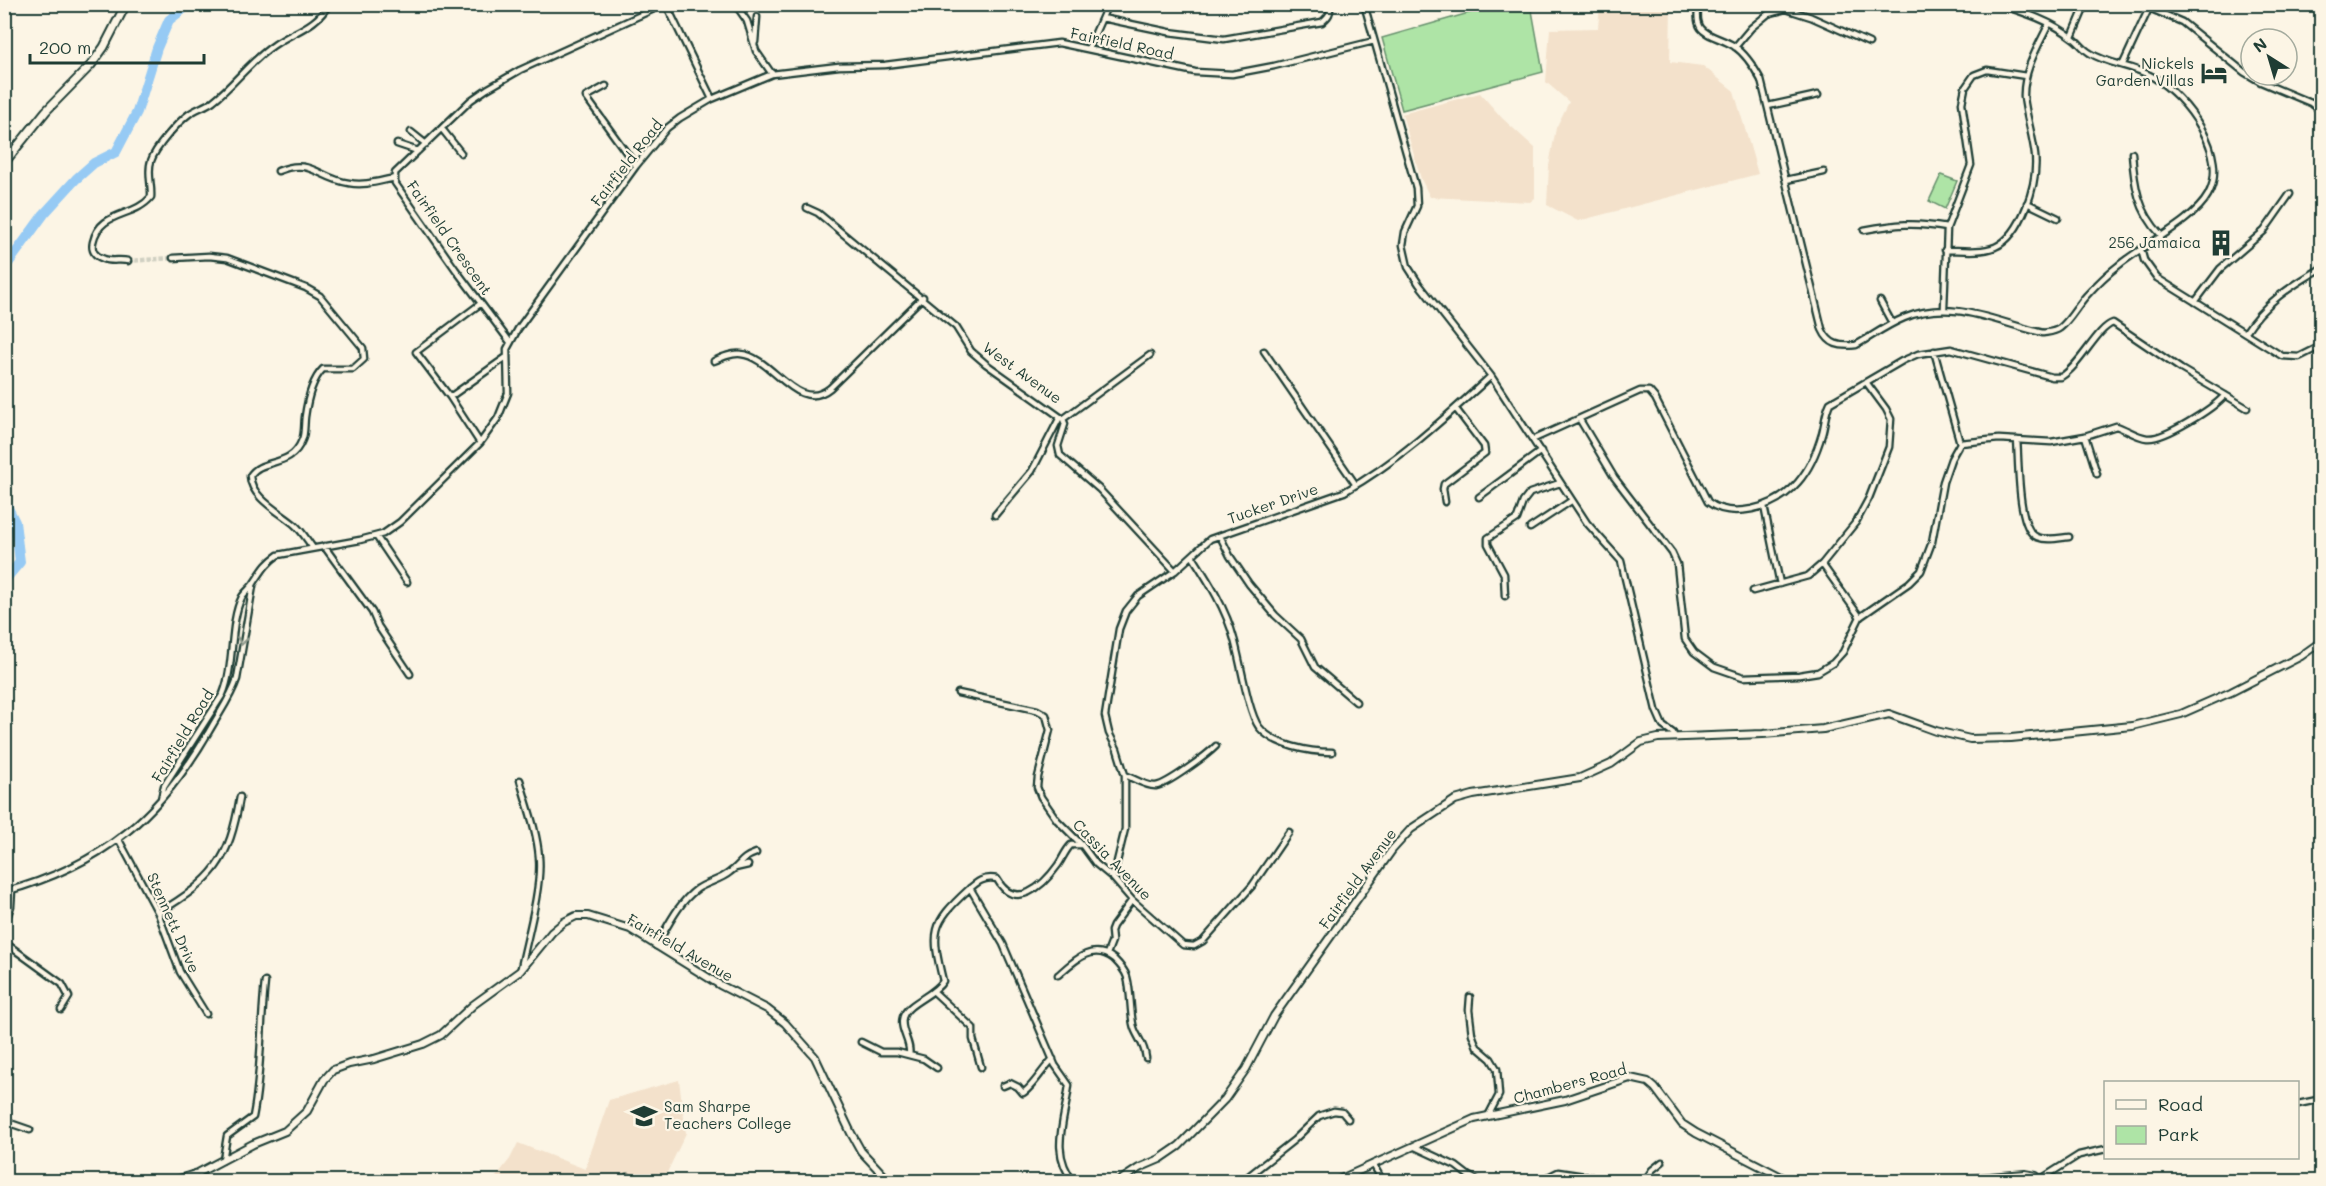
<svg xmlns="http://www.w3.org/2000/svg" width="2326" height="1186" font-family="Mali,sans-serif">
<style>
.built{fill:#f3e1cb}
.green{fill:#aee4a6;stroke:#66906d;stroke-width:1.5}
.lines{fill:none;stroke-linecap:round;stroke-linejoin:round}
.river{stroke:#96caf4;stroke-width:10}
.minor-tunnel{stroke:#d0d0c2;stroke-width:4.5;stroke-dasharray:4.5 2;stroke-linecap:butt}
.minor-casing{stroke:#1f3d34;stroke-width:9}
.tertiary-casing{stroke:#1f3d34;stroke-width:10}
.secondary-casing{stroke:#1f3d34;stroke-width:11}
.minor{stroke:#fcf5e5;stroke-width:4.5}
.tertiary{stroke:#fcf5e5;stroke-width:6}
.secondary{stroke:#fcf5e5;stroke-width:7}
.oneway{stroke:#8e998c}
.labels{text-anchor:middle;stroke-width:4.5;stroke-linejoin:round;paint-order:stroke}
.street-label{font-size:15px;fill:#1f3d34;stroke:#fcf5e5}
.poi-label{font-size:15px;fill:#1f3d34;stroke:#fcf5e5;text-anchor:end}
</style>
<rect width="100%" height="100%" fill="#fcf5e5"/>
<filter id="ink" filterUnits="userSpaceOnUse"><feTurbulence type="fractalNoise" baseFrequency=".0167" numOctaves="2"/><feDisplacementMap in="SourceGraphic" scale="12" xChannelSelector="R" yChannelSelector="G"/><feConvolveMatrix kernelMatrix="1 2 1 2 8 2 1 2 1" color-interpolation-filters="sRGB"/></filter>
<g filter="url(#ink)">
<path class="built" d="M1600 5H1671L1670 62 1703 66 1734 91 1758 174 1578 221 1547 205 1549 166 1556 128 1569 102 1546 82 1550 29 1598 28Z
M1480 93 1502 118 1535 148V198L1530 202 1430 197 1421 179 1402 114Z
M679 1080 686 1133 663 1181 492 1182 510 1159 518 1143 585 1169 609 1100Z"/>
<path class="green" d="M1500 4 1531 5 1543 72 1402 110 1382 38Z
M1941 175 1957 181 1945 209 1929 201Z"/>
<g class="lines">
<path class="river" d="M4 269 44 214 76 179 94 163 116 152 137 112 157 48 169 20 190 4
M4 500 15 522 20 562 4 581"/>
<path class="minor-tunnel" d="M128 261 173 258"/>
<g class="minor-casing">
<path id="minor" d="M666 4 712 99
M735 4 747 21 756 51 772 74
M1364 4 1416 188 1417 206 1405 232 1403 245 1408 267 1419 284 1491 376 1587 523 1621 561 1656 710 1663 726 1673 733 1674 736
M1699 4C1692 37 1712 33 1734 46 1746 54 1754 67 1761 80L1822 329C1829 345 1840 347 1856 345 1872 336 1887 325 1904 318 1953 298 1995 322 2043 333 2049 332 2055 332 2060 328 2070 320 2077 306 2086 296 2096 285 2107 274 2119 265 2143 245 2194 221 2208 195 2230 155 2187 97 2153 77 2133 65 2109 65 2090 53 2083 49 2079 42 2073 38 2052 21 2023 12 1998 4
M2149 8 2182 22 2244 72 2261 82 2311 103 2322 112
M1102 18 1169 32 1224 39 1322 22C1328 17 1332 13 1329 4
M2072 37 2086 4
M755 42 757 17
M1735 47 1751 28 1768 14 1786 9 1811 17 1869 43
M1088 49 1108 4
M2123 64 2151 4
M606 86 586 97 636 166
M1768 106 1818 95
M442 129 461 153
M411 132 426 144
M397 144 418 151
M2132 153C2134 185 2138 211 2161 235
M278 171C311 157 319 179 349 183 365 186 379 181 395 178
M1786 180 1824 172
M2027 203 2058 218
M807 208 818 213 956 327 971 351 986 364 1063 419 1065 424 1058 446 1060 455 1099 489 1175 571
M1864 230C1896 224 1914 222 1947 228
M2141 249 2144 260 2157 278 2282 356 2299 357 2317 348
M1945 250C1960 250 1980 253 1995 247 2022 235 2038 183 2035 155 2033 136 2026 116 2024 97 2023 71 2038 46 2049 24
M173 258 209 256 227 258 306 288 320 296 363 348 364 359 353 369H323C312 380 307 402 305 417 304 424 305 434 302 440 291 469 261 457 250 476 251 498 280 512 295 525 302 531 307 540 313 548
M128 261C120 259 111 262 104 259 95 256 91 251 93 242 100 210 134 218 151 197 152 185 147 172 151 161 155 148 178 122 189 114 196 109 206 106 213 101 235 84 250 61 274 45 294 31 316 27 329 4
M1880 301 1892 323
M2195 302 2220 269 2264 231 2290 194
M480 304 416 352 450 397 480 443
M1944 308 1947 228 1971 165 1962 103 1965 88 1974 75 1987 70 2026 76
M2245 333C2264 303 2291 286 2322 268
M510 342 456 270 395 183V173L471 100 487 89 520 70 665 4
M1264 351 1356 485
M1934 351 1960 443
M714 361C723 357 732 353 741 354 773 357 797 415 830 388L923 297
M450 397 505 358
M1063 419 1150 355
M1580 420 1614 477 1672 553 1677 564 1685 639 1694 652 1714 667 1743 677 1799 675 1818 672 1833 663 1843 652 1860 617 1909 583 1921 571 1932 542 1943 482 1951 459 1960 443
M2085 436 2097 474
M1534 439 1640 391H1649L1655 398 1708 502C1721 512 1737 512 1752 509 1792 500 1811 472 1822 434 1825 424 1825 413 1830 403L1902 361 1918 354 1951 349 2052 377H2061C2081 365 2097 328 2113 323L2181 369 2247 408
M2017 440C2019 460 2017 530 2037 537 2047 541 2059 538 2069 537
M1960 443 1999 439 2051 442 2085 436 2116 426C2126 429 2137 437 2147 438 2164 440 2214 408 2225 395
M1479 497 1541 451
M1445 502 1443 489 1444 484 1485 453 1484 446 1456 409
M1764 506 1780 584
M995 515 1032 471 1060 417
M1530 528 1571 501
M376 536 407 582
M1220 536 1230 556 1249 584 1275 615 1301 639 1315 667 1356 702
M324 546 372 612 378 626 410 674
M1193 557C1209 582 1226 609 1234 639 1240 659 1248 712 1259 727 1274 746 1310 752 1332 752
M1822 564 1860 617
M1753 591 1808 576 1822 564 1856 522 1869 498 1889 447 1891 419 1886 409 1866 382
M1505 596 1504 574 1488 544V538L1517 519 1523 502 1530 493 1560 483
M958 693 1037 710 1046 715 1050 730 1038 777 1037 787 1041 797 1057 820 1082 845 1096 864 1113 878 1132 900 1183 945 1194 946 1203 941 1252 886 1289 832
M1125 775C1133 778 1147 787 1156 786 1168 784 1207 755 1216 746
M520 780C527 805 537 831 539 857 542 887 527 938 521 968
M161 799 164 786 223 694C235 665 229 623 242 597 245 592 251 588 254 583 262 571 266 563 278 555L360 540 383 534 400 522 480 443 498 418 508 393 507 349 518 329 636 166 667 128 680 118 712 99 772 74 839 66 885 65 1059 43 1195 72 1232 74 1274 66 1374 41
M119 840 158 913 180 972 206 1014
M735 868 748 865
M1113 878 1125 829V775L1117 749 1109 733 1105 716 1119 629 1126 611 1138 596 1175 571 1210 539 1344 492C1399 461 1445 418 1491 376
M970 888 1003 944 1055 1065 1069 1085C1065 1121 1049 1152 1074 1182
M4 892C103 865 161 816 211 728 220 712 231 697 237 679L253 586
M158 913C214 879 229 862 240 797
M4 926 11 906 12 890
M4 942 62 984 69 997 61 1010
M656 946C668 926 678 903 697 889 707 882 721 880 730 872 742 864 739 859 756 853
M1107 954 1112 941 1111 931 1113 926 1132 900
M1058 975C1074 961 1092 942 1114 959 1119 964 1125 970 1127 977 1131 992 1130 1009 1133 1024 1135 1036 1144 1041 1146 1058
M933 991 973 1028V1039L981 1067
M1470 997 1469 1010 1472 1034 1477 1047 1491 1059 1497 1069 1499 1095 1488 1116
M861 1042 881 1052H897L924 1059 937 1068
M909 1055C912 1043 899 1030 903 1017 907 1003 935 995 943 981 931 932 931 924 968 890 977 882 984 876 997 879 1015 912 1043 886 1058 865 1063 858 1065 851 1071 845H1082
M1003 1086 1010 1083 1018 1087 1023 1093C1032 1088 1044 1067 1053 1059
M2298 1104 2322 1099
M4 1121 30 1130
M1415 1147 1456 1166 1469 1176 1481 1182
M223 1160 227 1136 253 1117C262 1072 260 1027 265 982
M1373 1164 1383 1182
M628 1177 630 1182
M2041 1179 2079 1155 2106 1149
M1241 1182 1294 1140 1319 1116 1334 1111 1342 1112 1348 1119
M1538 1182 1558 1172 1591 1177 1603 1182
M1644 1182 1652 1170 1662 1162"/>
</g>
<g class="tertiary-casing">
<path id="tertiary" d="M170 1182 198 1173 253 1144 285 1131 307 1111 324 1080 333 1070 349 1064 374 1059 423 1044 441 1035 473 1005 520 971 552 932 564 922 576 916H588L630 929 720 985 767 1009 785 1023 815 1057 851 1133 861 1151 890 1182
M1118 1182 1139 1168 1160 1159 1179 1146 1225 1099 1246 1069 1274 1016 1392 850 1411 829 1455 800 1473 795 1580 778 1611 764 1641 742 1658 738 1763 734 1823 729 1889 714 1936 731 1970 739 2011 738 2132 726 2181 714 2231 692 2301 656 2322 641
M1334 1182 1474 1119 1565 1100 1630 1078 1648 1082 1655 1088 1682 1124 1696 1133 1791 1182
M1931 1182 2025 1174 2036 1176 2042 1182"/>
</g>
<g class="secondary-casing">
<path id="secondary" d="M4 163 46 111 91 65 104 47 126 4"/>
</g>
<use href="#minor" class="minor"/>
<use href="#tertiary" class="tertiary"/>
<use href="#secondary" class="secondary"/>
</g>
<defs><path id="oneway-chevron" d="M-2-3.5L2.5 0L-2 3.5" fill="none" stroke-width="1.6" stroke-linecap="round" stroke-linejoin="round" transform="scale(1.5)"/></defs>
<use class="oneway" href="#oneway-chevron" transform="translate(242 641) rotate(99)"/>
</g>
<defs>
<g id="hotel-bare" transform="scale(2.07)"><path d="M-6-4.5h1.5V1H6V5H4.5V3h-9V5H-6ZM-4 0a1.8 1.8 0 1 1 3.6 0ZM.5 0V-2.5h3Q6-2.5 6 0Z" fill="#1f3d34" stroke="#fcf5e5" stroke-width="2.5" paint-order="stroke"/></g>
<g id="building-bare" transform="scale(2.07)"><path d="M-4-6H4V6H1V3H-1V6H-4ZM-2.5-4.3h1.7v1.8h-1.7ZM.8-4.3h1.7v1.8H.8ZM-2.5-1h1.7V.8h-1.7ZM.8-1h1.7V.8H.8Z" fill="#1f3d34" stroke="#fcf5e5" stroke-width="2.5" paint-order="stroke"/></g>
<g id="university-bare" transform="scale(2.07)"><path d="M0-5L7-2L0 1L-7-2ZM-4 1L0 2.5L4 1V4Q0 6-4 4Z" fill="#1f3d34" stroke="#fcf5e5" stroke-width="2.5" paint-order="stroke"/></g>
</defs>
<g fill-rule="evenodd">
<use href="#hotel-bare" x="2214" y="73"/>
<use href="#building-bare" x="2221" y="243"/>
<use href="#university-bare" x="644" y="1116"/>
</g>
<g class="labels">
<g class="street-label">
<text transform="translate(1122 44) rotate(12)" y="5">Fairfield Road</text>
<text transform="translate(627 163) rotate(-52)" y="5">Fairfield Road</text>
<text transform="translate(449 238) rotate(55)" y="5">Fairfield Crescent</text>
<text transform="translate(1022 373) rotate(36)" y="5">West Avenue</text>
<text transform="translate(1273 504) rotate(-19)" y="5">Tucker Drive</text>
<text transform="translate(183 736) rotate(-59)" y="5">Fairfield Road</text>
<text transform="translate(1112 860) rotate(46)" y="5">Cassia Avenue</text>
<text transform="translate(1358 879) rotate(-54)" y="5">Fairfield Avenue</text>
<text transform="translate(173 923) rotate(66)" y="5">Stennett Drive</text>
<text transform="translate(680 948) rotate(30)" y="5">Fairfield Avenue</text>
<text transform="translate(1570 1084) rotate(-15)" y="5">Chambers Road</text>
</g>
<g class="poi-label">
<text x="2194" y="69">Nickels<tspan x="2194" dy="17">Garden Villas</tspan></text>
<text x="2201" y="248">256 Jamaica</text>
<text x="664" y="1112" text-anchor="start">Sam Sharpe<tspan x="664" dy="17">Teachers College</tspan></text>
</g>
</g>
<rect width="2326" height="1186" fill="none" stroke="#fcf5e5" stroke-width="24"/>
<rect x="12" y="12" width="2302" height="1162" fill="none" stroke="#1f3d34" stroke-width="2" filter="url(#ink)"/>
<rect x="2104" y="1081" width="195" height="78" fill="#fcf5e5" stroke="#a4ab9e" stroke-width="1.5"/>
<rect x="2116" y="1100" width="30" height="9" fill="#fcf5e5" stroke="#a4ab9e" stroke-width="1.5"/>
<text x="2158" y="1111" font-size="18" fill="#1f3d34">Road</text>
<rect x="2116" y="1126" width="30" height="18" fill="#aee4a6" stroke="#a4ab9e" stroke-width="1.5"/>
<text x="2158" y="1141" font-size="18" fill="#1f3d34">Park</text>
<g transform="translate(2269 57) rotate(323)"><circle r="28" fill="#fcf5e5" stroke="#a4ab9e" stroke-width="1.5"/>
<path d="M0-4.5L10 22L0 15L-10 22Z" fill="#1f3d34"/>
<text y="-9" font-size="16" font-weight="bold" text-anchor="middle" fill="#1f3d34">N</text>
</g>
<path d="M30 54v9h174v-9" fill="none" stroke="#1f3d34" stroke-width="3"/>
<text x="39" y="54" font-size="18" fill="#1f3d34" stroke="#fcf5e5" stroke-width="4.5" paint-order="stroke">200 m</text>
</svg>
